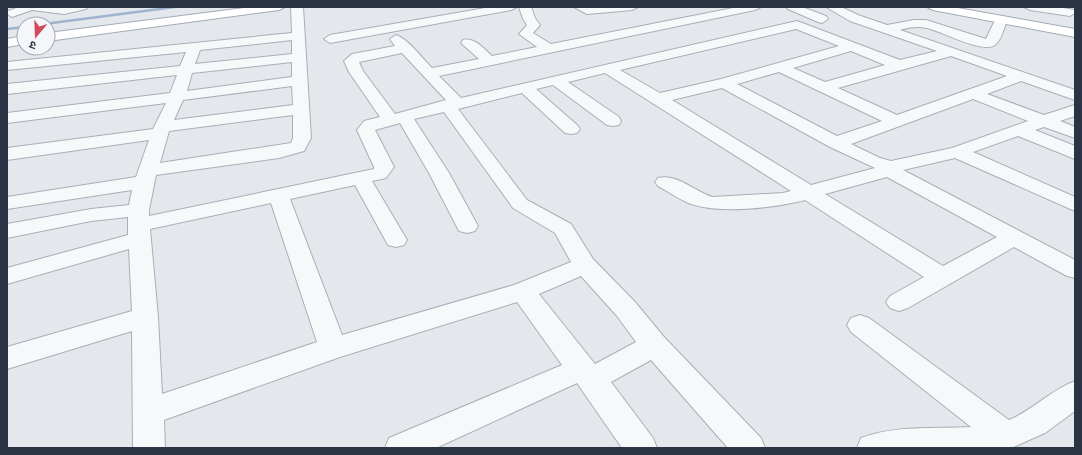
<svg xmlns="http://www.w3.org/2000/svg" width="1082" height="455" font-family="Montserrat,'Noto Sans Devanagari',sans-serif">
<style>
.lines{fill:none;stroke-linecap:round;stroke-linejoin:round}
.stream{stroke:#9fb4cc;stroke-width:2.5}
.minor-casing{stroke:#a9aeb7;stroke-width:2}
.major-casing{stroke:#a3abb8;stroke-width:2}
.minor{fill:#f7f8fa;fill-rule:evenodd}
.major{fill:#fff;fill-rule:evenodd}
</style>
<rect width="100%" height="100%" fill="#e4e7ec"/>
<g class="lines">
<path class="stream" d="M44 24 175 7
M7 29 24 27"/>
<g class="minor-casing">
<path id="minor" d="M19 7H88L86 9 64 14 32 10 12 17 7 14 8 11Z
M291 7H303L311 138 304 151 279 158 156 175 149 210V216L374 169V167L357 130 364 121 380 117 349 72 344 61 352 54 395 46 390 39 396 35C407 38 423 59 432 68L479 59 461 43 463 40C475 37 484 49 492 56L537 47 519 34 527 25 523 19 519 7H531L535 18 540 25 533 33 551 44 738 7H761L755 10 439 76 461 98 797 21 900 60 937 51 850 21 826 7H841L858 15 887 25 914 20H926L986 39 995 20 1001 16 1007 20C1004 28 1002 39 995 45 983 54 941 31 927 28 918 26 909 27 900 30L1075 90V100L1021 81 987 94 1044 115 1075 105V116L1060 121 1075 127V138L1044 127 1035 130 1075 146V159L1018 136 973 152 1075 197V211L955 158 903 170 1075 260V278L1067 276 1014 247 908 308 899 311 890 308 886 302 890 296 924 277 805 200C774 208 721 214 691 204 680 200 669 192 658 186L655 182 658 178C677 173 695 192 713 197L783 193 791 191 605 73 568 82 619 117 621 121 619 125 613 126 607 125 553 85 536 89 577 125 580 129 577 133 571 134 565 133 522 93 458 109 527 200 571 224 593 259 635 302 664 337 761 438 765 448H728L651 360 611 382 653 438 657 448H622L577 383 436 448H385L389 438 562 365 517 302 340 357 164 420 165 448H133L132 331 7 369V347L132 311 129 249 7 284V268L128 235V217L91 221 7 238V224L91 209 129 205 132 190 7 209V197L136 177 149 140 7 160V148L153 129 166 103 7 123V113L170 93 177 75 7 94V84L180 66 186 52 7 70V62L292 33ZM796 29 839 46 721 79 660 93 620 70ZM292 40V54L195 64 200 50ZM851 51 885 65 825 82 793 68ZM402 53 446 100 395 114 363 71 359 62ZM951 56 1007 76 897 115 838 88ZM292 62V77L187 91 192 73ZM779 72 882 121 837 136 737 84ZM292 86 293 105 174 120 183 100ZM722 88 830 147 875 168 811 185 672 100ZM973 99 1028 121 952 148 891 161 880 158 851 144ZM444 112 513 208 555 233 571 262 514 285 342 335 290 199 355 185 388 245 396 247 404 245 407 240 372 181 386 178 394 167 375 130 400 123 429 173 459 231 467 233 475 231 478 226 449 173 414 119ZM293 115V138L291 143 160 163 169 131ZM887 177 997 237 943 266 825 194ZM271 203 317 342 162 394 158 317 150 229ZM581 276 617 316 636 342 595 364 539 294Z
M491 7H517L511 10 330 43 324 39 330 35Z
M574 7H638L632 10 587 14Z
M786 7H802L826 16 828 19 822 23 818 22 788 9Z
M1024 7H1058L1074 10 1075 13 1070 16 1030 10Z
M860 315 869 318 1009 420C1033 410 1051 390 1075 381V411L1045 433 1011 448H857L861 438C895 425 935 429 971 427L851 332 847 325 851 318Z"/>
</g>
<g class="major-casing">
<path id="major" d="M252 7H285L279 10 48 41V33Z
M927 7H952L1075 29V37L933 10Z
M24 36V44L7 47V39Z"/>
</g>
<use href="#minor" class="minor"/>
<use href="#major" class="major"/>
</g>
<rect width="1082" height="455" fill="none" stroke="#2b3445" stroke-width="16"/>
<g transform="translate(36 36) rotate(199)"><circle r="19" fill="#f4f6f9" stroke="#a4a8b1"/>
<path d="M0-3L7 15L0 10L-7 15Z" fill="#d1495b"/>
<text y="-6" font-size="11" font-weight="bold" text-anchor="middle" fill="#2b3445">उ</text>
</g>
</svg>
